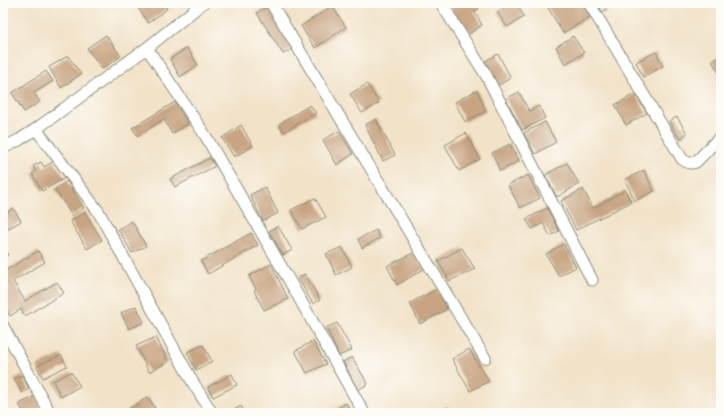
<svg xmlns="http://www.w3.org/2000/svg" width="724" height="416" font-family="'EB Garamond',serif">
<style>
.building{fill:#c8a482}
.lines{fill:none;stroke-linecap:round;stroke-linejoin:round}
.street-casing{stroke:#88907e;stroke-width:13}
.street{stroke:#fff;stroke-width:11}
</style>
<rect width="100%" height="100%" fill="#fdfcf7"/>
<filter id="ink" filterUnits="userSpaceOnUse"><feTurbulence type="fractalNoise" baseFrequency=".025" numOctaves="2"/><feDisplacementMap in="SourceGraphic" scale="8" xChannelSelector="R" yChannelSelector="G"/><feConvolveMatrix kernelMatrix="1 2 1 2 8 2 1 2 1" color-interpolation-filters="sRGB"/></filter>
<filter id="wash" filterUnits="userSpaceOnUse"><feTurbulence type="fractalNoise" baseFrequency=".012" numOctaves="4" result="noise"/><feDisplacementMap in="SourceGraphic" scale="16" xChannelSelector="R" yChannelSelector="G"/><feGaussianBlur stdDeviation="0.9" result="paint"/><feColorMatrix in="noise" values="0 0 0 0 0 0 0 0 0 0 0 0 0 0 0 0 0 1.4 0 .05"/><feComposite in="paint" operator="in"/></filter>
<g filter="url(#wash)">
<rect width="100%" height="100%" fill="#f2e2c7"/>
<g id="blocks">
<path class="building" d="M135 3H164L167 9 148 23Z
M454 3H475L479 9 474 11 482 25 466 36 449 6Z
M511 3H517L524 17 507 27 497 12Z
M553 3H582L590 17 563 33 547 6Z
M598 3H619L602 12Z
M268 6 294 48 283 54 257 13Z
M332 6 346 27 315 48 301 26Z
M106 35 121 56 102 69 87 48Z
M573 36 584 53 565 64 556 47Z
M187 48 198 65 180 77 170 59Z
M656 52 663 66 643 77 636 62Z
M498 54 511 78 497 86 485 61Z
M68 56 81 74 61 88 49 67Z
M721 56V76L712 61Z
M46 71 53 81 34 93 40 102 24 112 12 93Z
M367 84 379 103 362 113 350 94Z
M477 90 486 111 465 122 455 102Z
M519 92 529 111 539 106 545 118 522 130 506 99Z
M635 94 647 113 626 125 615 105Z
M175 102 188 124 172 134 164 119 138 136 132 128Z
M310 105 316 113 284 132 279 124Z
M677 117 687 133 680 139 669 121Z
M376 119 395 155 383 161 365 125Z
M545 122 556 142 535 154 524 133Z
M241 125 253 146 234 157 222 138Z
M339 131 353 154 337 165 323 140Z
M466 133 480 159 459 171 445 145Z
M510 144 519 161 500 171 492 153Z
M210 158 215 166 175 187 170 179Z
M54 161 65 178 42 191 32 174 36 171 33 166 41 162 44 167Z
M567 163 579 184 557 197 545 175Z
M644 170 654 191 635 201 625 180Z
M528 175 540 198 520 208 508 185Z
M67 181 84 208 72 216 55 189Z
M265 187 278 213 263 221 250 195Z
M583 189 593 208 625 190 631 202 576 230 561 201Z
M315 198 326 217 302 229 291 210Z
M3 208 6 213 13 208 21 221 3 232Z
M547 208 559 231 550 236 543 223 532 229 526 219Z
M85 212 102 240 87 249 70 221Z
M132 221 146 246 132 253 118 229Z
M278 226 292 250 283 255 269 231Z
M376 230 380 238 362 248 358 239Z
M251 233 258 245 208 274 201 261Z
M564 244 576 267 559 276 546 254Z
M3 246 8 255 3 258Z
M342 247 352 267 336 275 326 254Z
M462 248 475 269 449 281 438 261Z
M38 251 45 262 13 281 25 301 57 282 64 293 25 316 21 309 10 316 3 305V272Z
M415 252 424 269 397 285 387 266Z
M271 264 288 299 264 310 254 291 256 289 249 276Z
M305 274 320 300 313 304 298 278Z
M437 289 447 309 420 324 410 303Z
M136 306 144 322 129 329 121 313Z
M337 323 352 350 339 356 326 328Z
M156 337 168 362 149 372 136 346Z
M313 341 326 364 307 373 295 351Z
M203 345 212 361 196 370 187 352Z
M469 349 489 381 470 391 452 359Z
M61 355 67 366 43 378 37 366Z
M352 357 368 384 358 390 343 362Z
M71 372 80 386 61 397 53 381Z
M232 374 237 385 213 397 208 387Z
M22 375 29 389 22 393 14 379Z
M36 396 45 413H24L19 404Z
M148 397 158 413H128L127 410Z
M346 403 352 413H335L334 410Z
M241 406 245 413H229Z
M448 407 451 413H437Z"/>
</g>
</g>
<g filter="url(#ink)">
<use href="#blocks" fill-opacity="0" stroke="#88907e" stroke-width="1"/>
<g class="lines">
<g class="street-casing">
<path id="street" d="M271 3 485 358
M441 3 486 75 592 280
M589 3 682 159C687 163 690 164 696 162L721 136
M147 48 205 135 289 280 364 413
M36 129 98 211 192 381 212 413
M3 148 19 140 36 129 147 48 203 3
M3 326 50 413"/>
</g>
<use href="#street" class="street"/>
</g>
</g>
<rect width="724" height="416" fill="none" stroke="#fdfcf7" stroke-width="16"/>
</svg>
